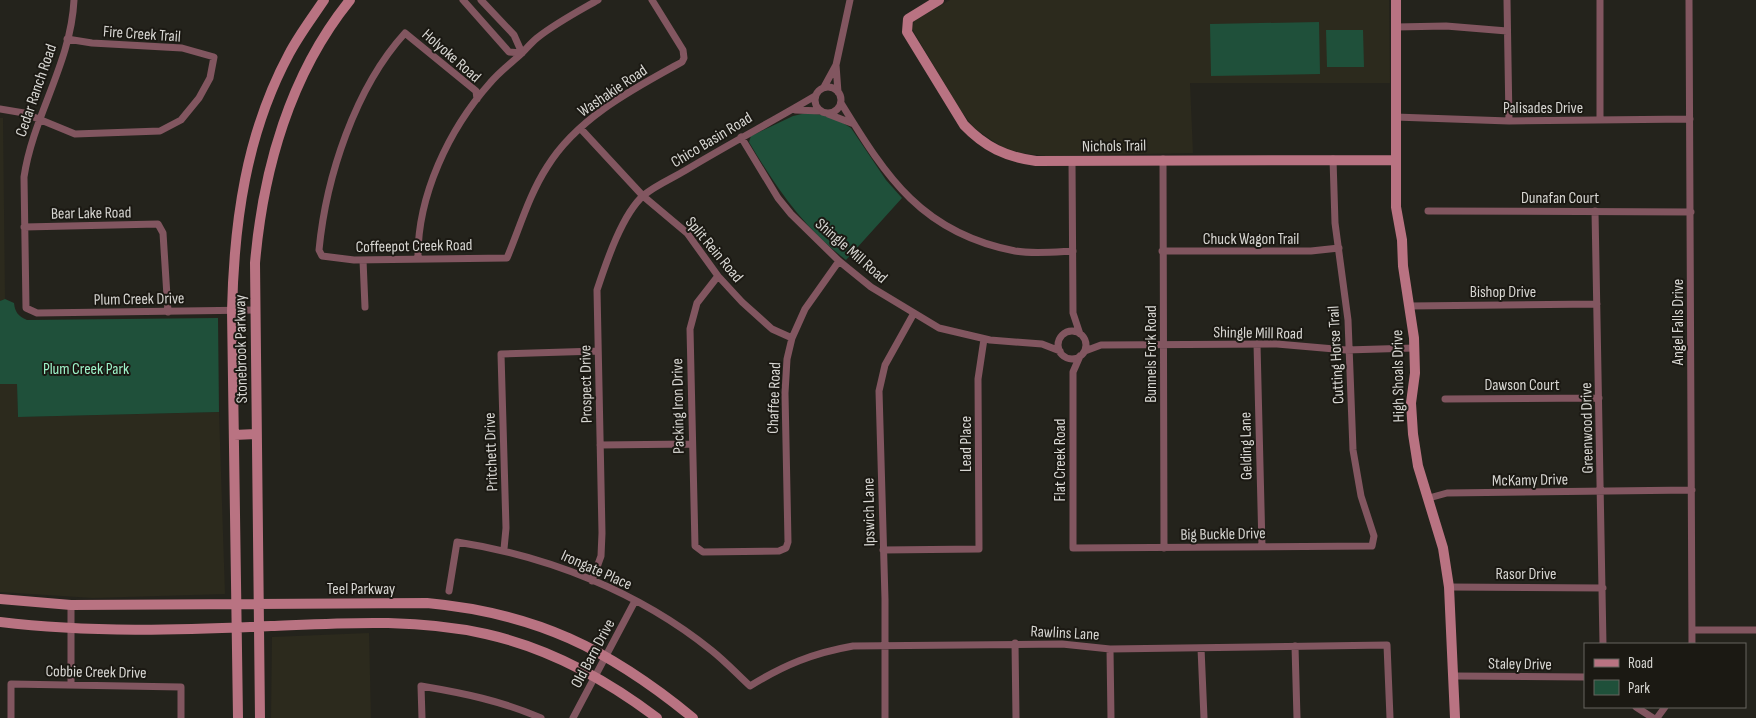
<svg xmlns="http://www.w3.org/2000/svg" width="1756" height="718" font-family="'Sofia Sans Condensed',sans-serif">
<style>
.built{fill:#2c2a1d}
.green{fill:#1f503a}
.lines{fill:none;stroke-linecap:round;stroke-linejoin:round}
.street{stroke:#825660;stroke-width:7}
.secondary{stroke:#b97382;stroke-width:10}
.labels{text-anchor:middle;stroke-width:4;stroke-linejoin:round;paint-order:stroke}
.street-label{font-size:16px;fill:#d7d6d2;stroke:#1b1913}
.park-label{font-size:16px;fill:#9df2c8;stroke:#1b1913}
</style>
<rect width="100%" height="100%" fill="#24231c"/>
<path class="built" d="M950 0H1389L1390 83H1190L1193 153 1046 156 1020 153 1002 147 974 128 959 108 912 29 914 21Z
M0 118H3L5 299 0 301Z
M0 384H17L18 417 219 412 225 594 93 598 0 592Z
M369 633 371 718H271L272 637Z"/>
<path class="green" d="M1319 22 1320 74 1211 76 1210 24Z
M1326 30H1363L1364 67H1327Z
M806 113 832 116 851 128 886 180 902 198 846 260C803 227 777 189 749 142L751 136 793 116Z
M5 299 14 303C15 312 18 316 27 320L218 318 219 412 18 417 17 384H0V301Z"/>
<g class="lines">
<path class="street" d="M74 0C71 63 33 116 24 177L26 308 37 313 255 310
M463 0 509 52 522 53
M481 0 514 35 522 53
M1507 0 1509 121
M1600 0V120
M1689 0 1692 644
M1396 27 1446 26 1507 31
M836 65 838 92
M815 100a13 13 0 1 1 26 0a13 13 0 1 1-26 0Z
M824 87 836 65 850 0
M477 99 476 91 405 33C355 88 326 177 319 250L322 256 354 260 507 258C520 227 529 195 547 167 577 118 633 89 682 62L684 58 683 50 652 0
M841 103C887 178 922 233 1015 251 1033 254 1054 252 1073 251
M0 109 24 113 75 134 160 131 181 120 199 98 210 78 214 57 182 48 92 43 67 39
M795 110 821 111
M828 114 854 124
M1395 117 1509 121 1690 119
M580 128 643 196 687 233 718 276 742 302 772 329 792 338
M741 137 778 198 791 214 839 261 871 287 939 328 990 340 1042 344 1060 351
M1163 159 1164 548
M1072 161 1073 313 1080 334
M1428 211 1691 212
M1595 211 1603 644
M24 227 158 224 163 233 168 312
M1162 251H1311L1339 248
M418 259C417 196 449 129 490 83 499 72 510 64 521 54 526 49 531 43 537 38 556 23 577 12 598 0
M363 260 365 307
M718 276 697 303 690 329 695 546 703 552 779 551 786 548 788 542 785 393 787 359 792 338 805 309 839 261
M1409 306 1597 304
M1058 345a14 14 0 1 1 28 0a14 14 0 1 1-28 0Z
M1257 344 1262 547
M1085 351 1101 345 1277 344 1346 350 1414 348
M1080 356 1073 372V548L1372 546 1374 536 1361 496 1353 450 1348 320 1335 223 1333 159
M1445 399 1599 398
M600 445 692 444
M1429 498 1447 493 1692 490
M504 549 506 528 501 354 598 351
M883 550 979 549 978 379 984 339
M592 581 601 556 602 533 597 290C606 263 622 214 644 195 656 185 673 178 686 170 729 144 773 121 815 96
M1449 587 1603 588
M449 591 457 542C548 556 639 592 711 650 725 661 737 674 750 686 784 665 813 653 853 646L1062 644 1110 649 1387 645 1390 718
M1693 630H1756
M1015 643 1016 718
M1295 646 1297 718
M1201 648 1204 718
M1110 649 1111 718
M1455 676 1585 677
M71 684V605
M1636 707 1653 718
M11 718V684L181 687V718
M422 718 421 686C463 693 502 701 541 718
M573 718 635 601
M885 718V599L879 391 885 365 914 313
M1657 718 1665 707"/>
<path class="secondary" d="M939 0 908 19 907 32 964 125C985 147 1006 157 1036 161L1395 160
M1396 0V207L1402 240 1403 266 1414 338 1415 373 1411 403 1413 434 1418 466 1443 548 1449 587 1455 718
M234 435 256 434
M0 599 71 605 427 603C536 613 609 649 693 718
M0 622C89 633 182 630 271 626 343 623 415 618 486 634 548 648 607 680 657 718
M238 718 232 311C234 222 246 134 289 54 299 35 312 18 324 0
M260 718 255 263C263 170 290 74 350 0"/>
</g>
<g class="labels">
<g class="street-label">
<text transform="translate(142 33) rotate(4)" y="6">Fire Creek Trail</text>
<text transform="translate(452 55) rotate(41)" y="6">Holyoke Road</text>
<text transform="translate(35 90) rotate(-71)" y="6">Cedar Ranch Road</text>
<text transform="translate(612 90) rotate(-34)" y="6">Washakie Road</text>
<text x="1543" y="113">Palisades Drive</text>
<text transform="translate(711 139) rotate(-31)" y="6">Chico Basin Road</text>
<text transform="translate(1114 145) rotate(-1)" y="6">Nichols Trail</text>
<text x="1560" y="203">Dunafan Court</text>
<text transform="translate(91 212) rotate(-1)" y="6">Bear Lake Road</text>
<text x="1251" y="244">Chuck Wagon Trail</text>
<text transform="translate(414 245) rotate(-1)" y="6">Coffeepot Creek Road</text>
<text transform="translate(715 249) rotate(50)" y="6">Split Rein Road</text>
<text transform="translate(852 250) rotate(41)" y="6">Shingle Mill Road</text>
<text x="1503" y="297">Bishop Drive</text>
<text transform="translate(139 298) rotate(-1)" y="6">Plum Creek Drive</text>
<text transform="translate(1677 322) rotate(-90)" y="6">Angel Falls Drive</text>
<text transform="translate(1258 332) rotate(1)" y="6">Shingle Mill Road</text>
<text transform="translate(240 349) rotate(-91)" y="6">Stonebrook Parkway</text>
<text transform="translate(1150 354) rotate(-90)" y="6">Bunnels Fork Road</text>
<text transform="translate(1335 355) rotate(-93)" y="6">Cutting Horse Trail</text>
<text transform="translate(1397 376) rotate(-91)" y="6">High Shoals Drive</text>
<text transform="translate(585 384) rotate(-91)" y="6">Prospect Drive</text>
<text x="1522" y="390">Dawson Court</text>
<text transform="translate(773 398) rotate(-88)" y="6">Chaffee Road</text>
<text transform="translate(677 406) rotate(-91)" y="6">Packing Iron Drive</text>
<text transform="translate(1586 428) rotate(-91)" y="6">Greenwood Drive</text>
<text transform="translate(965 444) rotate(-90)" y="6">Lead Place</text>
<text transform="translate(1245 446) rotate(-91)" y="6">Gelding Lane</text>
<text transform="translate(490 452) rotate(-92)" y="6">Pritchett Drive</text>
<text transform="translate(1059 460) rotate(-90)" y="6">Flat Creek Road</text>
<text transform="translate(1530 479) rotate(-1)" y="6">McKamy Drive</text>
<text transform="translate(868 512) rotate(-91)" y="6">Ipswich Lane</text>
<text transform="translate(1223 533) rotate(-1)" y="6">Big Buckle Drive</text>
<text transform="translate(597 569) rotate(24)" y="6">Irongate Place</text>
<text x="1526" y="579">Rasor Drive</text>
<text x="361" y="594">Teel Parkway</text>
<text transform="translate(1065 632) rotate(3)" y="6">Rawlins Lane</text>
<text transform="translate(592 653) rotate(-62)" y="6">Old Barn Drive</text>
<text transform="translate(1520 663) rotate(1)" y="6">Staley Drive</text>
<text transform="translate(96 671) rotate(1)" y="6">Cobbie Creek Drive</text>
</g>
<g class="park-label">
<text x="86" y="374">Plum Creek Park</text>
</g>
</g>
<rect x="1584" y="643" width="162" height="65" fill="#1b1913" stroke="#66655f"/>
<rect x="1594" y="659" width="25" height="8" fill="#b97382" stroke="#66655f"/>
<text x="1628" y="668" font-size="15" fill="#d7d6d2">Road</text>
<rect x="1594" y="680" width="25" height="15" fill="#1f503a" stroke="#66655f"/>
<text x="1628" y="693" font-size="15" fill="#d7d6d2">Park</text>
</svg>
